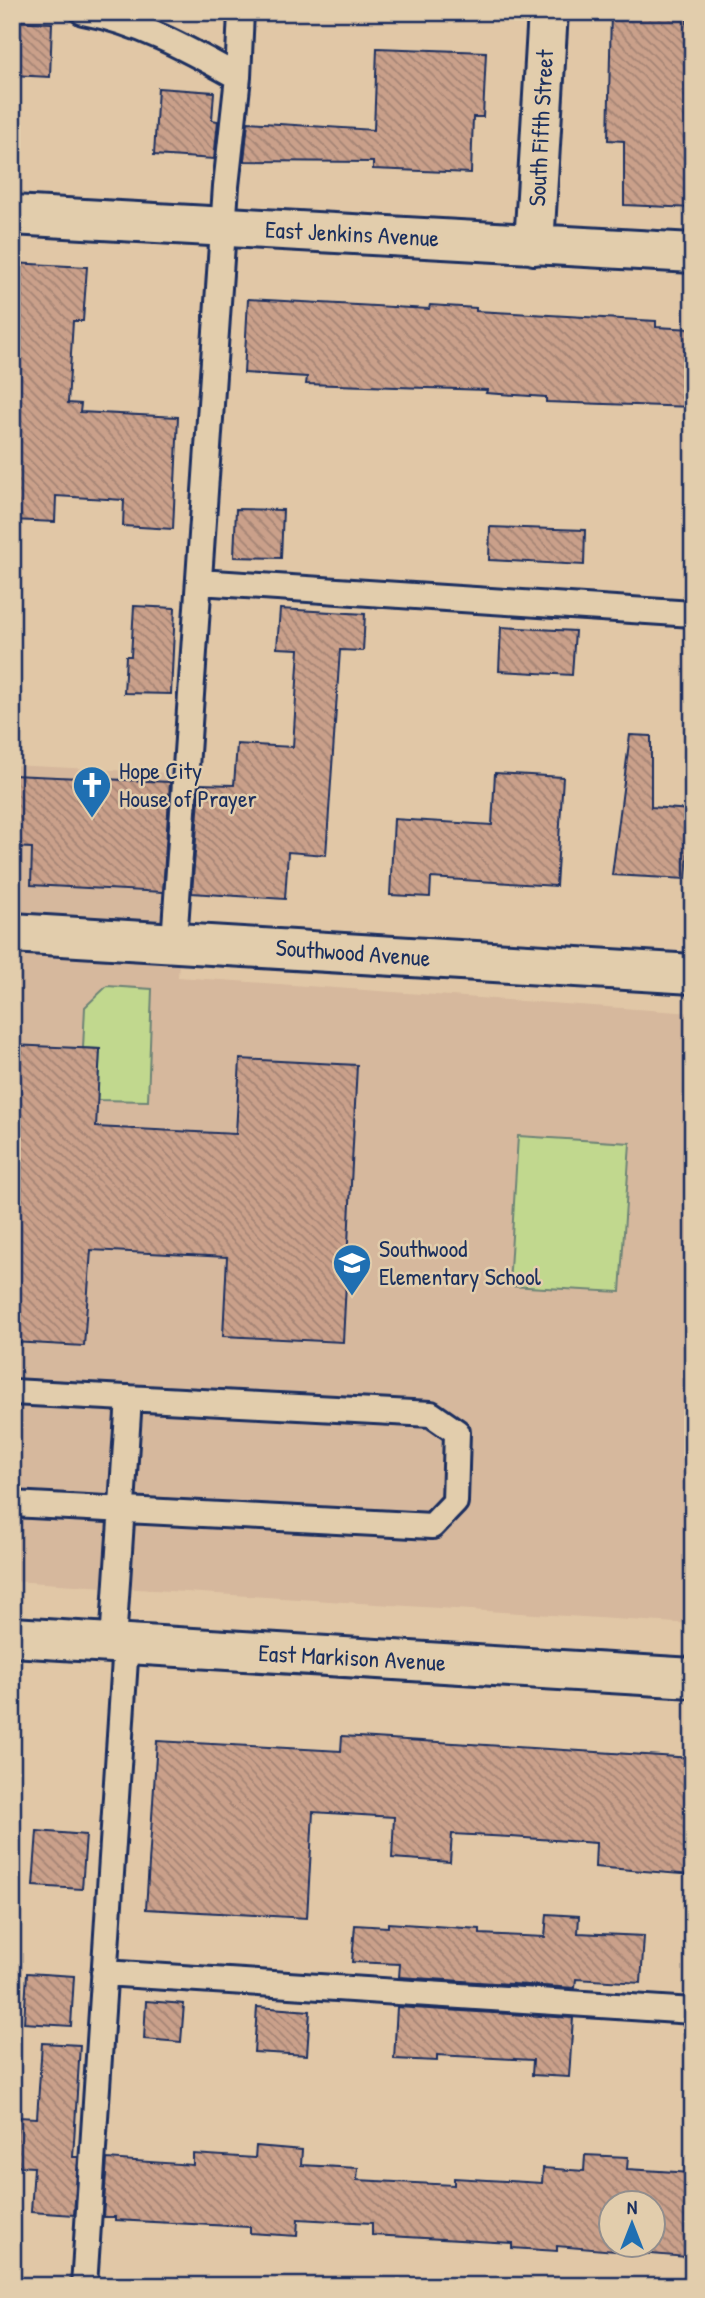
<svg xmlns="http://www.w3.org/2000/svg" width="705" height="2298" font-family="'Patrick Hand',sans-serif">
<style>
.built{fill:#d6b89d}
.park{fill:#c1d88e;stroke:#6e8476;stroke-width:2}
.building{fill:url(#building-back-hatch);stroke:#1b2f5e;stroke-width:2;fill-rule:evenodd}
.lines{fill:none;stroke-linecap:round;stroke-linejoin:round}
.lane-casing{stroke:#1b2f5e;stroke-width:30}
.street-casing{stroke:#1b2f5e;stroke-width:44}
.lane{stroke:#e2cdac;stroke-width:24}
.street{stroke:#e2cdac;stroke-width:38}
.labels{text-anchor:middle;stroke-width:5;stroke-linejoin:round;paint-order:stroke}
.street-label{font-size:24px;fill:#1b2f5e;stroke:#e2cdac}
.poi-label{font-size:24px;fill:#1b2f5e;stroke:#e2cdac;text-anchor:start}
</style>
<defs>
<pattern id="building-back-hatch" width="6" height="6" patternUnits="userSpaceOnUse" patternTransform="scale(1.75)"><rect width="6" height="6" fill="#caa08a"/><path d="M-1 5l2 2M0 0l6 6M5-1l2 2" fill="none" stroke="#a38374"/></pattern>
</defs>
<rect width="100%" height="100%" fill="#e1c7a6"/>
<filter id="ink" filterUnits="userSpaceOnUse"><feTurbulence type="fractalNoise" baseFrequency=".0143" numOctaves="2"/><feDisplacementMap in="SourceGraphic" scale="14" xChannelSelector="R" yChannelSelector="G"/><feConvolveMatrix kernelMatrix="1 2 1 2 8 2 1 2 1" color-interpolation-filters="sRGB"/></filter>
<g filter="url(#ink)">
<path class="built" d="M12 765 192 774 178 977 693 1013V1624L12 1581Z"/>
<path class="park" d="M107 986 152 989 148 1101 97 1100 100 1049 83 1048 85 1007Z
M518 1136 630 1143 620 1292 509 1286Z"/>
<path class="building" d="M611 12H687V26H693V208L624 205V141L608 140Z
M12 21 52 23 50 77 12 75Z
M377 48 486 52 483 117H473L471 173 373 169V162L244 161 248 122 374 130Z
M158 88 214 92 212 120 218 121 214 159 154 155Z
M12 263 87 267 83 321H73L68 403 81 404 80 412 178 417 173 529 123 526 124 500 56 496 55 522 12 520Z
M248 299 429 309 430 305 476 308V311L656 321V327L693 329V407L546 402V397L486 393 487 390 306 384 307 377 244 373Z
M236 509 283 510 281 558 234 557Z
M490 527 585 530 584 565 489 560Z
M134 606 175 608 171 694 124 693 126 656H131Z
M280 609 365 614 363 651 340 650 326 855 288 852 285 899 192 893 200 784 234 785 237 744 293 747 299 649 277 648Z
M501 627 575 631 572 675 499 671Z
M630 735 651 736V807L691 810 686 879 612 875Z
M495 773 563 777 556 886 431 878 430 897 390 895 394 819 492 825Z
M12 775 170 782 163 892 31 885 32 848 12 847Z
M12 1045 100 1049 96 1127 236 1134 240 1059 357 1065 343 1342 223 1336 227 1257 91 1250 84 1346 12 1342Z
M342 1736 693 1758V1875L595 1867 596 1843 511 1837 452 1834 450 1862 392 1858 394 1817 313 1812 307 1918 146 1909 157 1741 341 1751Z
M37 1831 86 1835 82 1889 33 1886Z
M547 1914 579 1916 578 1933 644 1936 641 1983 576 1979 575 1988 399 1977 400 1964 352 1962 355 1925 388 1927V1923L480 1929V1934L545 1937Z
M27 1973 74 1976 71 2026 24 2023Z
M146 2001 184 2004 181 2042 144 2039Z
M257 2007 310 2011 307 2055 254 2052Z
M397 2007 573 2018 569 2077 532 2075 533 2060 437 2055V2061L394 2059Z
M42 2043 80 2045 73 2157H78L74 2215 31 2212 34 2167 15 2166 18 2117 37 2118Z
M256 2146 302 2150 301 2165 358 2168 357 2180 454 2185V2178L542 2183 543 2168 584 2171 585 2155 628 2157 627 2169 692 2173 686 2257 557 2246V2251L512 2248V2243L372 2235V2223L298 2219 297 2236 250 2233V2227L115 2220V2217H103L107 2159 193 2165V2154L255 2158ZM611 2203H653V2245H611Z"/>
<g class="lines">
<g class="lane-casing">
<path id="lane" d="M83 12C139 22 189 50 238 77
M199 582 693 614
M174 942 226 186 238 77 241 12
M12 1392 431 1414 457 1432 455 1502 432 1526 12 1504
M113 1643 129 1398
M104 1973 693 2011
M84 2286 126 1644"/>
</g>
<g class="street-casing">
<path id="street" d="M12 215 693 253
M534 245 548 12
M12 933 693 974
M12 1637 693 1678"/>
</g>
<use href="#lane" class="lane"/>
<use href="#street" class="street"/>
</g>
</g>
<defs>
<g id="church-pin" transform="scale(2.0125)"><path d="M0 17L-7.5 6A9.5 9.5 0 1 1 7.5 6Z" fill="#1f6fb2" stroke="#e2cdac"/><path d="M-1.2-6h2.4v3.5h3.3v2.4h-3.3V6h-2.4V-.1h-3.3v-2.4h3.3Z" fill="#fff"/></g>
<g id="school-pin" transform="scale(2.0125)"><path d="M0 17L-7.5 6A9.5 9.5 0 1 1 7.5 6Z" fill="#1f6fb2" stroke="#e2cdac"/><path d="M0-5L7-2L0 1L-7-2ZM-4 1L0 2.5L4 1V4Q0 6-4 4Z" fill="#fff"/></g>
</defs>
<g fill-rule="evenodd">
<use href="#church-pin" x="92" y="785"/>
<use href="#school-pin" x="352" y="1263"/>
</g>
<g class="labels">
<g class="street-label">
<text transform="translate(541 128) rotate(-87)" y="8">South Fifth Street</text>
<text transform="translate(352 234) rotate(3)" y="8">East Jenkins Avenue</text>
<text transform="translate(353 953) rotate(4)" y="8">Southwood Avenue</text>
<text transform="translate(352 1658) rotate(3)" y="8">East Markison Avenue</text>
</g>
<g class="poi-label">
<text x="119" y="779">Hope City<tspan x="119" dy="28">House of Prayer</tspan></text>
<text x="379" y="1257">Southwood<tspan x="379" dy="28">Elementary School</tspan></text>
</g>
</g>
<rect width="705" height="2298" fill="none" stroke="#e2cdac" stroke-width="42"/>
<rect x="21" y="21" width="663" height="2256" fill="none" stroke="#1b2f5e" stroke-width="2.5" filter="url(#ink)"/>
<g transform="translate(632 2224)"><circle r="33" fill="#e2cdac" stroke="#928e8d" stroke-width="2"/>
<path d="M0-5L12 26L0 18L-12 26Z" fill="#1f6fb2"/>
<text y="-10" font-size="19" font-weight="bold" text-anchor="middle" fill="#1b2f5e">N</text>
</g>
</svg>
